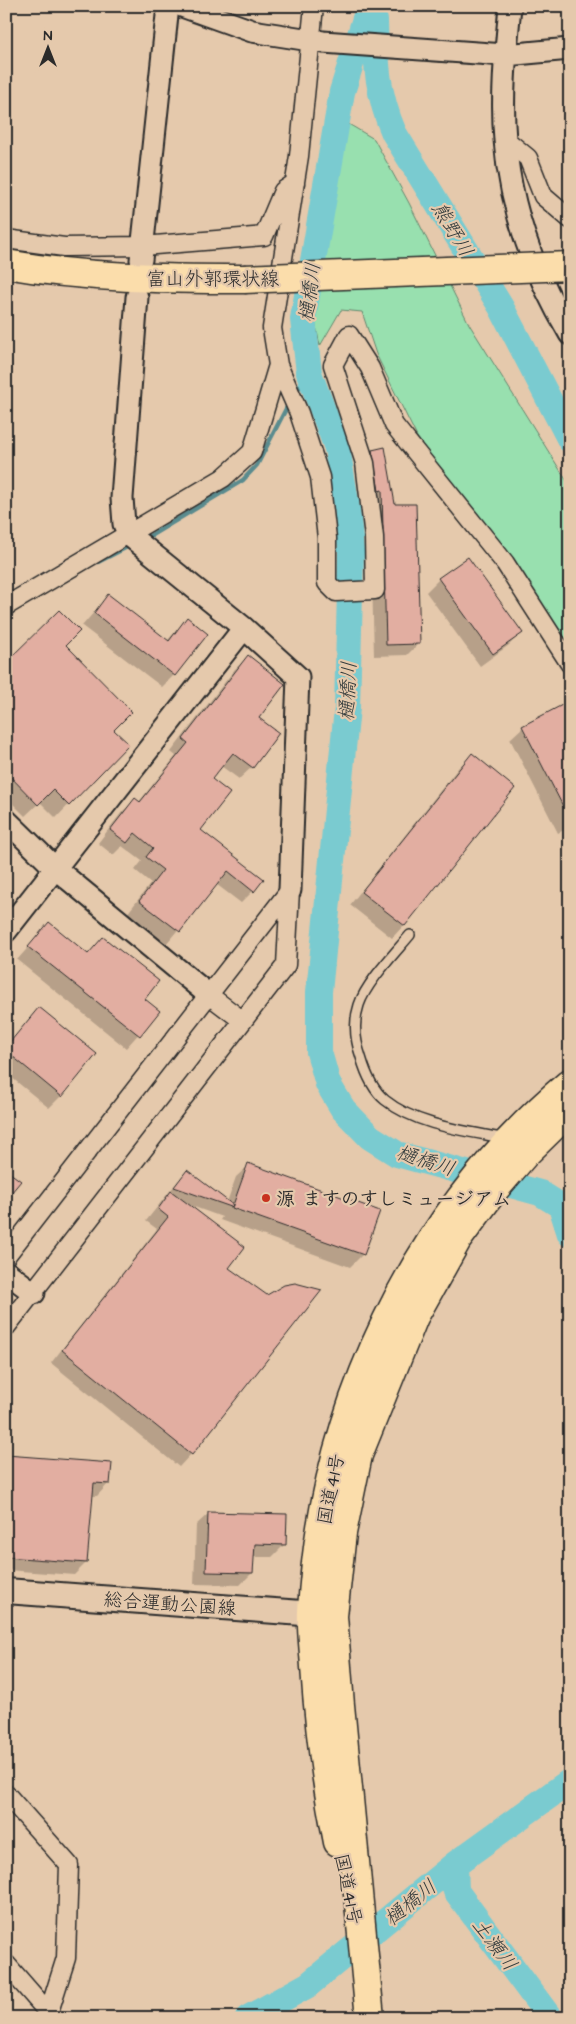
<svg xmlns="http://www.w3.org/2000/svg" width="576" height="2024" font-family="'Architects Daughter','Klee One',sans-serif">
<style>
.green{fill:#98e0af;stroke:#62866d}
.shadow{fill:#0003}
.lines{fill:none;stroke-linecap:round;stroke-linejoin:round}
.stream{stroke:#5a8b8e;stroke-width:4.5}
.river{stroke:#7acbd0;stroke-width:26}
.building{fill:#e2aea1;stroke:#2b2b2b}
.service-casing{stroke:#2b2b2b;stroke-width:12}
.minor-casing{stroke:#2b2b2b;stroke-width:21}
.tertiary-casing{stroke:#2b2b2b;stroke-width:25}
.secondary-casing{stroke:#2b2b2b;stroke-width:28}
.primary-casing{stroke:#2b2b2b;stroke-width:31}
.trunk-casing{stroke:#2b2b2b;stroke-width:31}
.service{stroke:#e5c9ac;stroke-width:9}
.minor{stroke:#e5c9ac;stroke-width:18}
.tertiary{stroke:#e5c9ac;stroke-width:21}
.secondary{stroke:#e5c9ac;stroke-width:24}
.primary{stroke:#fbddab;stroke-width:28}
.trunk{stroke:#fbddab;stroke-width:28}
.primary-bridge-casing{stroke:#2b2b2b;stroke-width:31;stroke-linecap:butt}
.primary-bridge{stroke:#fbddab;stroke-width:28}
.poi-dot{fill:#c8321e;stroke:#e5c9ac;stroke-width:2}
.labels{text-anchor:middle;stroke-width:4.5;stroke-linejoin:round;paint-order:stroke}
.street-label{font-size:19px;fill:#2b2b2b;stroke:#e5c9ac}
.poi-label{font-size:19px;font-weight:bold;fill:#2b2b2b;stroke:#e5c9ac;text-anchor:start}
.water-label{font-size:20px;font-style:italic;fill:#333b3c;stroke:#e5c9ac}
</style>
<rect width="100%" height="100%" fill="#e5c9ac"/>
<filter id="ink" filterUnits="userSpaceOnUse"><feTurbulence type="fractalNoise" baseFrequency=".02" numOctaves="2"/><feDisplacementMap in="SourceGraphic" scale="10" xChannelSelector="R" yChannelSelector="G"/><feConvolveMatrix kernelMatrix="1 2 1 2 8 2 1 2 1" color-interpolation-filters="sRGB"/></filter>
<g filter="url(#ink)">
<path class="green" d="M345 122 374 139 409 203 469 324 570 486V653L548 617 417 437 376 354 362 312 341 310 320 346 314 316Z"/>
<path class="shadow" d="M384 449 418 644 407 655 374 656 370 501 361 463 372 451Z
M468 559 521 633 509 645 480 666 426 592 439 579Z
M108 596 167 641 187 619 174 675 162 687 82 626Z
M64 645 113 730 127 744 56 818 40 802 25 816 6 797V663Z
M248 657 257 718 252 767 239 779 221 766 211 779 199 830 253 891 241 903 216 884 166 944 127 914 151 883 135 870 142 861 122 846 113 855 98 843 122 812 135 800 138 803 176 756 171 752 235 669Z
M570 718V827L558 833 510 739 523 727Z
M472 755 514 788 404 925 392 938 350 905 459 767Z
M49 924 87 955 103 938 143 999 159 1011 126 1048 17 960Z
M39 1009 61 1096 49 1108 6 1073V1046Z
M249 1165 363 1254 350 1267 220 1220 222 1217 186 1204 227 1269 267 1297 320 1291 191 1454 179 1467 51 1363 157 1229 146 1221 178 1181 187 1172 227 1202 236 1177Z
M6 1456 109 1483 97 1496H91L86 1563 74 1575 6 1570Z
M209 1513 284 1545 272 1557H253L252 1573 240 1585 194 1584 196 1525Z"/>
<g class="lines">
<path class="stream" d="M296 392 309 373
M145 539 243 480 257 465 289 403
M98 562 131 545"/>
<path class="river" d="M369 6 342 92 303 319 309 373 337 448 347 508 351 551 347 708 319 992V1052L328 1084 343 1109 370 1137 397 1154 540 1193 561 1206 570 1234
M375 21C376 63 377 94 394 133L501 307 570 440
M455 1864 456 1891 550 2018
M248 2018 308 1985 455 1864 570 1781"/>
</g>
<path class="building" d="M385 447 395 504H416L420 644 386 645 382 490 379 491 372 450Z
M468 557 523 633 493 654 438 578Z
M108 594 169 641 187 617 208 634 175 676 94 613Z
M59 610 80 631 66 645 132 712 114 730 129 744 69 806 53 790 38 805 6 772V662Z
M248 655 285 684 259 718 279 733 253 768 233 753 212 779 230 793 201 830 264 879 254 892 228 871 180 932 139 901 163 870 146 857 153 848 135 833 127 843 110 830 135 798 140 802 188 743 183 739Z
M564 704 570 715V820L522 726Z
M472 753 515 788 405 926 361 892Z
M49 922 88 954 103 937 159 981 145 999 160 1011 140 1036 28 947Z
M39 1007 97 1054 62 1097 6 1051V1047Z
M248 1163 380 1211 364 1255 232 1208Z
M6 1170 21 1181 6 1199Z
M187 1170 233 1205 231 1207 174 1187Z
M171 1191 245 1247 229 1268 267 1295 284 1285 295 1283 322 1290 192 1455 62 1350 168 1217 158 1209Z
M6 1455 112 1463 110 1484 94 1483 87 1563 6 1557Z
M208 1512 287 1514 286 1545 255 1544 253 1573 206 1572Z"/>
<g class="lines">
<g class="service-casing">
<path id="service" d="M410 935C395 953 366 983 359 1005 353 1023 355 1040 361 1057 365 1071 373 1090 385 1100 417 1126 467 1131 507 1139"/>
</g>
<g class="minor-casing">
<path id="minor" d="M314 6 299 156 272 328 278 365 299 413 320 477 327 538V583L336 592 375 590 374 537 365 463 333 365 349 335 370 368 394 425 505 563 570 664
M505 139 528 158 543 196 570 219
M6 239 64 247 143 246 264 236 283 191 295 183
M6 606 223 478 252 452 278 365
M210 996 243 1021
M6 1256 290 890
M6 1327 286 965 290 890
M6 1794 69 1865 66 1958 47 2018
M6 1964 53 2018"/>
</g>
<g class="tertiary-casing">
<path id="tertiary" d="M182 6 252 31 323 42 505 55 570 49
M510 6C506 50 501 95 505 140 510 208 535 275 570 334
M141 260 168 6
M137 297 122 498 124 524 129 535 244 628 298 677 290 890
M6 820 56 869 210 996
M6 931 244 628
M6 1272 34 1293"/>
</g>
<g class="secondary-casing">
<path id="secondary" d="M6 1591 329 1615"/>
</g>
<g class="primary-casing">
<path id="primary" d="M6 264C85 278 164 279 244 279"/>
</g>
<g class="trunk-casing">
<path id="trunk" d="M338 1842C326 1784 319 1726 315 1667 314 1649 311 1630 312 1612 322 1410 415 1213 570 1083
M370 2018 340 1705 333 1616 342 1533 358 1455 414 1317 457 1240 494 1190 525 1154 570 1110"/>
</g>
<use href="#service" class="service"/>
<use href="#minor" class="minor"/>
<use href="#tertiary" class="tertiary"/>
<use href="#secondary" class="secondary"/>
<use href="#primary" class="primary"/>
<use href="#trunk" class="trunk"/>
<g class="primary-bridge-casing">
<path id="primary-bridge" d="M244 279 570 266"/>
</g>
<use href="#primary-bridge" class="primary-bridge"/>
</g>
</g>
<circle class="poi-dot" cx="266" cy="1198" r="5"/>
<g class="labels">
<g class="street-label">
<text x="213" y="285">富山外郭環状線</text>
<text transform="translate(330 1489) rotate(-79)" y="7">国道41号</text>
<text transform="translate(170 1603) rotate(4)" y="7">総合運動公園線</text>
<text transform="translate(349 1889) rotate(78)" y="7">国道41号</text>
</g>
<g class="poi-label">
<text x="276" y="1205">源 ますのすしミュージアム</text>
</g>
<g class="water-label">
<text transform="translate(453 229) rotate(59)" y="7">熊野川</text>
<text transform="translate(309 292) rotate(-83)" y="7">樋橋川</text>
<text transform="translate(347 691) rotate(-87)" y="7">樋橋川</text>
<text transform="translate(426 1160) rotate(18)" y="7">樋橋川</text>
<text transform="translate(410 1902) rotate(-39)" y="7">樋橋川</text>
<text transform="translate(495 1944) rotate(53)" y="7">土瀬川</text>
</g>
</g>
<rect width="576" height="2024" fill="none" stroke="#e5c9ac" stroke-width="25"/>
<rect x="12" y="12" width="551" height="1999" fill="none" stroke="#2b2b2b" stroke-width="2" filter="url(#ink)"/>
<g transform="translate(48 48)" stroke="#e5c9ac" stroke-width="4" paint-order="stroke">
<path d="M0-4L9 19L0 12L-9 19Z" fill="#2b2b2b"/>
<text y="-8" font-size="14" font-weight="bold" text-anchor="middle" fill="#2b2b2b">N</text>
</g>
</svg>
